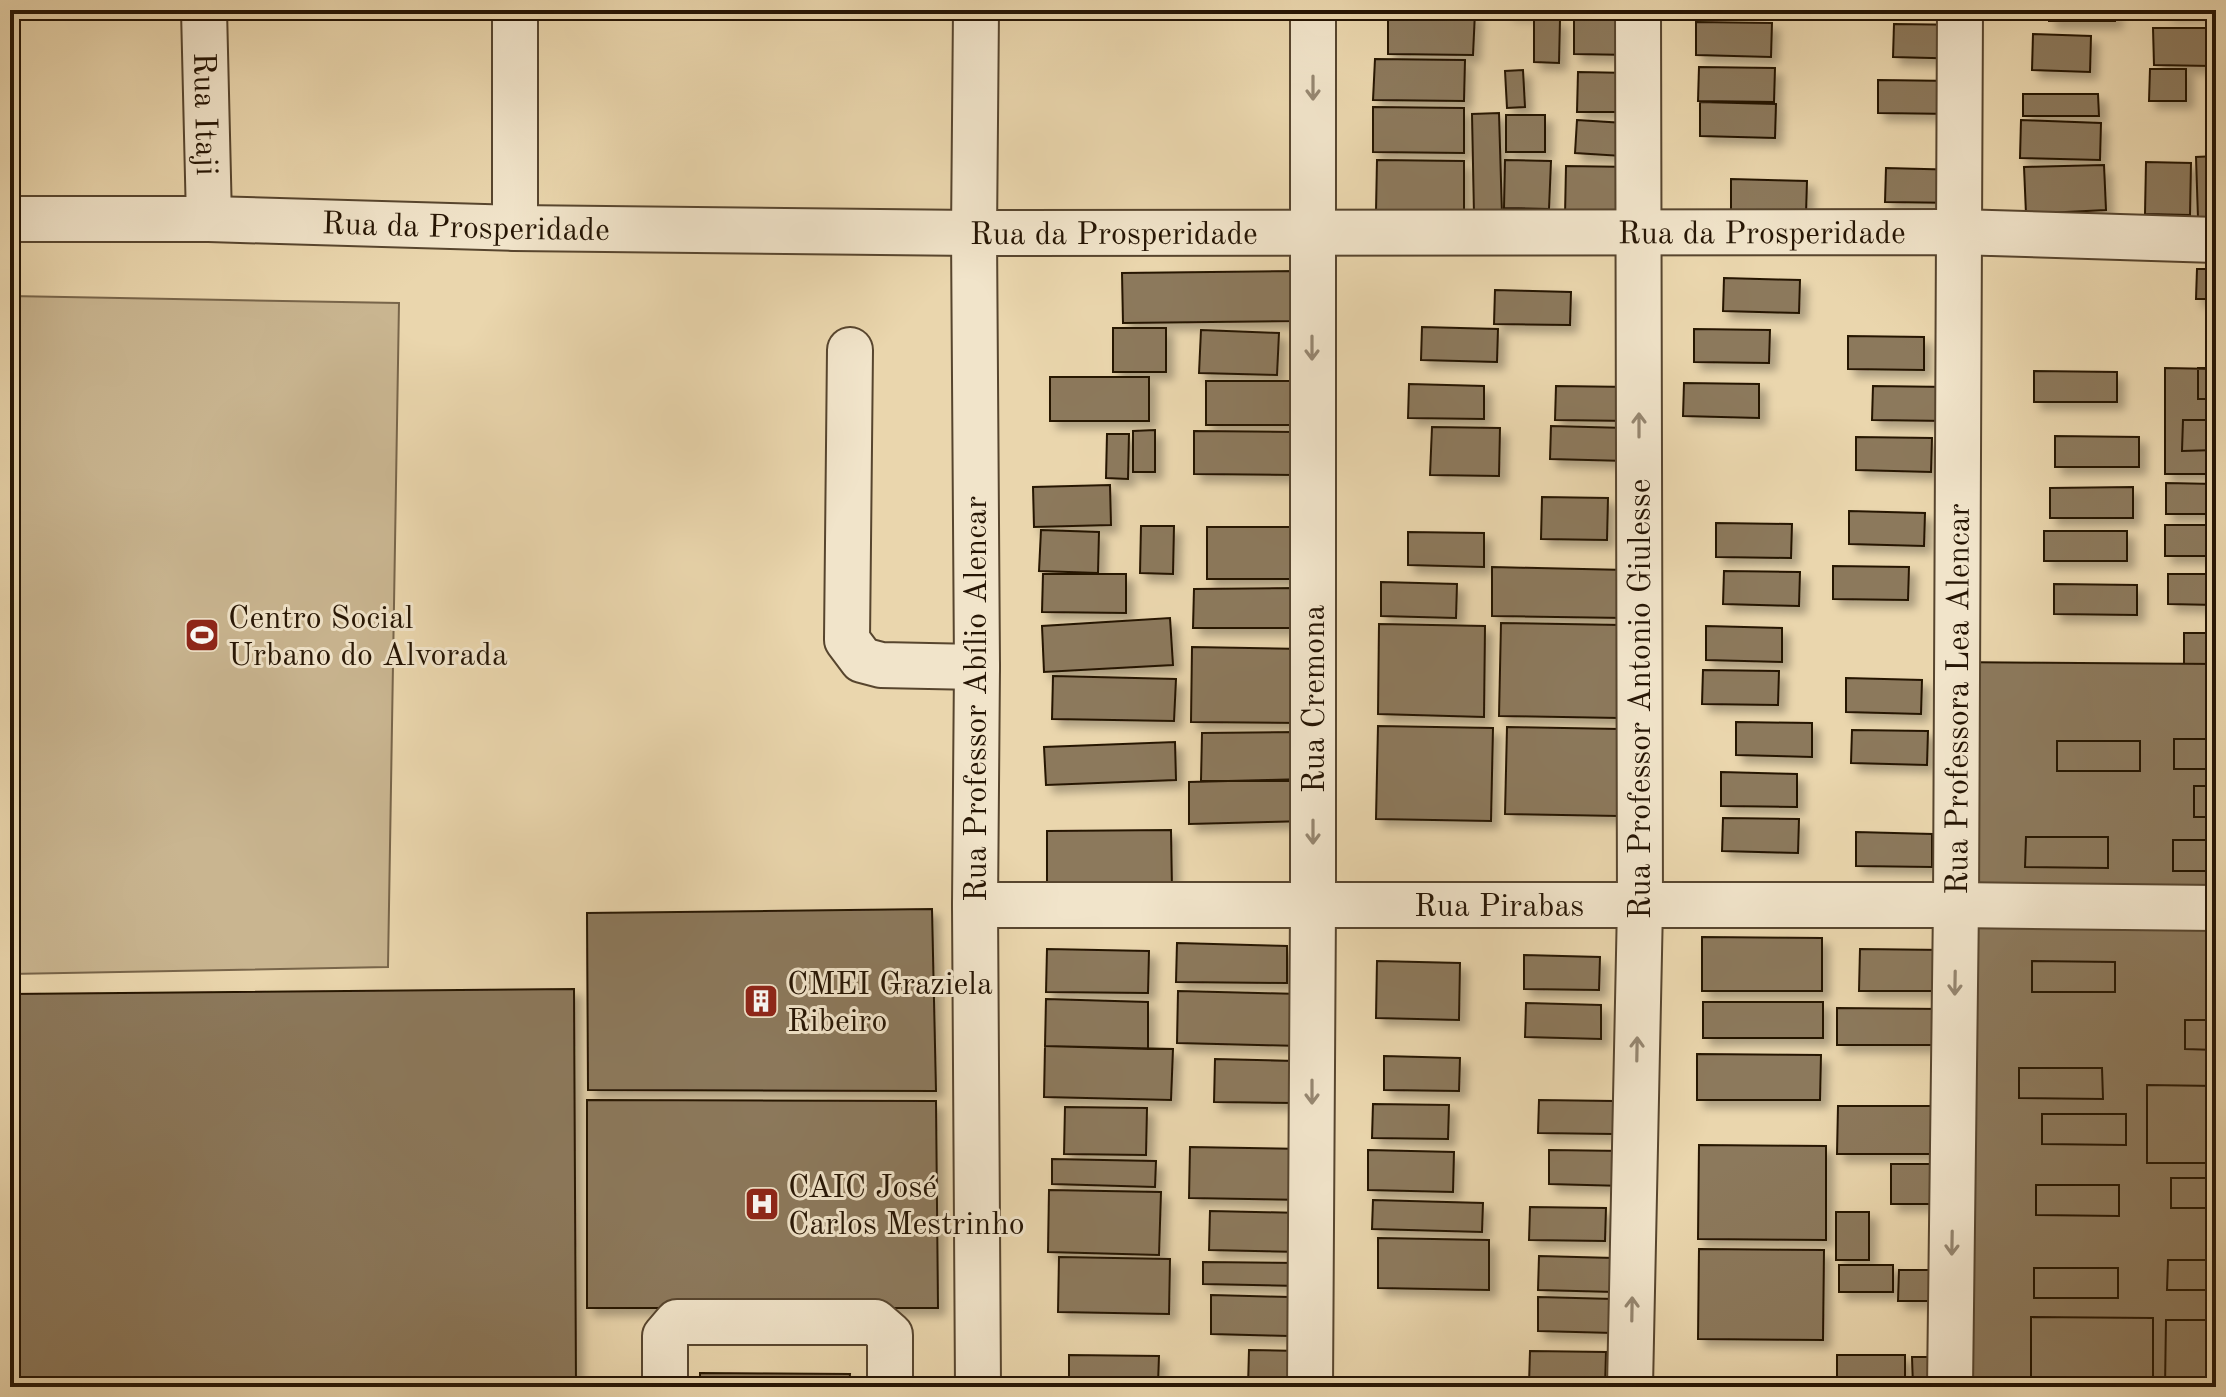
<svg xmlns="http://www.w3.org/2000/svg" width="2226" height="1397" font-family="'Old Standard TT',serif">
<style>
.green{fill:#c9b590;stroke:#78654a;stroke-width:2}
.building{fill:#8c795c;stroke:#261504;stroke-width:2;filter:url(#shadow)}
.lines{fill:none;stroke-linecap:round;stroke-linejoin:round}
.minor-casing{stroke:#57452e;stroke-width:48}
.minor{stroke:#f1e4ca;stroke-width:44}
.oneway{stroke:#968771}
.labels{text-anchor:middle;stroke-width:6;stroke-linejoin:round;paint-order:stroke}
.street-label{font-size:32px;fill:#261504;stroke:#f1e4ca}
.poi-label{font-size:32px;fill:#261504;stroke:#f1e4ca;text-anchor:start}
</style>
<defs>
<filter id="shadow"><feDropShadow dx="7" dy="7" stdDeviation="4" flood-color="#0004"/></filter>
</defs>
<rect width="100%" height="100%" fill="#ead6ad"/>
<filter id="stains"><feTurbulence type="fractalNoise" baseFrequency=".0025" numOctaves="4"/><feColorMatrix values="0 0 0 0 .2 0 0 0 0 .09 0 0 0 0 .02 0 0 0 .5 -.17"/></filter>
<radialGradient id="worn" r=".72"><stop offset=".6" stop-color="#630" stop-opacity="0"/><stop offset="1" stop-color="#630" stop-opacity=".3"/></radialGradient>
<path class="green" d="M10 296 399 303 388 967 10 974Z"/>
<path class="building" d="M1388 10 1475 12 1473 55 1388 54Z
M1507 10H1551V14L1507 13Z
M1574 10H1631V55L1574 54Z
M2049 10H2115V21H2049Z
M2167 10H2216V13L2167 14Z
M1534 19 1560 20 1559 63 1534 62Z
M1696 22 1772 23 1771 57 1696 55Z
M1894 24 1970 25 1969 59 1893 57Z
M2153 28H2211V66L2154 65Z
M2033 34 2091 36 2090 72 2032 70Z
M1375 59 1465 60 1464 101 1373 100Z
M1699 67 1775 68 1774 102 1698 101Z
M2150 69H2186V101H2149Z
M1523 70 1525 107 1507 108 1505 71Z
M1578 72 1630 73 1629 112H1577Z
M1878 80 1954 81V114L1878 113Z
M2023 94H2098L2099 116H2023Z
M1700 102 1776 104 1775 138 1700 136Z
M1373 107 1464 108V153L1373 152Z
M1499 113 1502 215H1474L1472 114Z
M1506 115H1545V152H1506Z
M1577 120 1624 123 1622 156 1575 153Z
M2021 120 2101 123 2100 160 2020 158Z
M2216 156V218L2198 219 2196 157Z
M1377 160 1464 161V212L1376 211Z
M1505 160 1551 161 1549 209 1504 208Z
M2146 162 2191 163 2190 215 2145 214Z
M2104 165 2106 210 2026 214 2024 167Z
M1566 166 1634 167 1632 217 1565 216Z
M1886 168 1962 170 1961 203 1885 202Z
M1731 179 1807 181 1806 214 1731 213Z
M2197 269H2216V299H2196Z
M1297 271V321L1123 323 1122 273Z
M1724 278 1800 280 1799 313 1723 311Z
M1495 290 1571 292 1570 325 1494 324Z
M1422 327 1498 329 1497 362 1421 360Z
M1113 328H1166V372H1113Z
M1694 329 1770 330 1769 363 1694 362Z
M1201 330 1279 333 1277 375 1199 373Z
M1848 336 1924 337V370L1848 369Z
M2165 368 2216 369V474H2165Z
M2198 368H2216V399H2198Z
M2034 371 2117 372V402H2034Z
M1050 377H1149V421H1050Z
M1206 381H1291L1290 425H1206Z
M1684 383 1759 384V418L1683 416Z
M1409 384 1484 386V419L1408 418Z
M1556 386 1631 387V421L1555 420Z
M1873 386 1949 387 1948 421 1872 420Z
M2183 420H2216V450L2182 451Z
M1551 426 1626 428V461L1550 459Z
M1432 427 1500 428 1499 476 1430 475Z
M1155 430V472H1133V431Z
M1194 431 1294 432V475L1194 474Z
M1107 434H1129L1128 479 1106 478Z
M2055 436 2139 437V467H2055Z
M1856 437 1932 438 1931 472 1856 470Z
M2166 483 2216 484V514H2166Z
M1110 485 1111 525 1034 527 1033 487Z
M2133 487V518H2050V488Z
M1542 497 1608 498 1607 540 1541 539Z
M1849 511 1925 513 1924 546 1849 544Z
M1716 523 1792 524 1791 558 1716 557Z
M2165 525H2216V556H2165Z
M1141 526H1174L1173 574 1140 573Z
M1207 527H1301V579H1207Z
M1041 530 1099 532 1098 573 1039 571Z
M2044 531H2127V561H2044Z
M1408 532 1484 533V567L1408 565Z
M1833 566 1909 567 1908 600 1833 599Z
M1492 567 1627 570 1626 618 1492 616Z
M1724 571 1800 572 1799 606 1723 604Z
M1043 574H1126V613L1042 612Z
M2168 574H2216V605L2168 604Z
M1381 582 1457 584 1456 618 1381 616Z
M2054 584 2137 585V615L2054 614Z
M1295 588V628H1193L1194 589Z
M1170 618 1173 665 1044 672 1042 626Z
M1501 623 1622 625 1620 718 1499 716Z
M1379 624 1485 626 1484 717 1378 714Z
M1706 626 1782 628V662L1706 660Z
M2184 633H2216V664H2184Z
M1192 647 1302 649 1300 723 1191 722Z
M1944 662 2216 664V1387H1939Z
M1703 670 1779 671 1778 705 1702 704Z
M1053 676 1176 679 1174 721 1052 719Z
M1846 678 1922 680 1921 714 1846 712Z
M1736 722 1812 723V757L1736 755Z
M1378 726 1493 728 1491 821 1376 819Z
M1507 727 1620 729 1619 816 1505 814Z
M1852 730 1928 731 1927 765 1851 763Z
M1297 732 1298 781H1201L1202 733Z
M2174 739H2216V769H2174Z
M2057 741H2140V771H2057Z
M1175 742 1176 780 1046 785 1044 747Z
M1721 772 1797 774V807L1721 806Z
M1305 779 1306 821 1189 824V782Z
M2194 786H2216V817H2194Z
M1723 818 1799 819 1798 853 1722 851Z
M1171 830 1172 890 1047 891V831Z
M1856 832 1932 834V867L1856 866Z
M2026 837H2108V868L2025 867Z
M2173 840H2216V871H2173Z
M932 909 936 1091 588 1090 587 913Z
M1702 937 1822 938V991H1702Z
M1177 943 1287 946V983L1176 982Z
M1047 949 1149 951 1148 993 1046 992Z
M1860 949 1944 950 1943 991H1859Z
M1524 955 1600 957 1599 990 1524 989Z
M1377 961 1460 963 1459 1020 1376 1018Z
M2032 961 2115 962V992H2032Z
M574 989 576 1387H10V994Z
M1178 991 1302 994 1301 1046 1177 1043Z
M1046 999 1148 1002V1049L1045 1046Z
M1703 1002H1823V1038H1703Z
M1526 1003 1601 1005V1039L1525 1037Z
M1837 1008 1941 1009V1045H1837Z
M2185 1020H2216V1050L2185 1049Z
M1045 1046 1173 1049 1171 1100 1044 1097Z
M1697 1054 1821 1055 1820 1100H1697Z
M1384 1056 1460 1058 1459 1091 1384 1090Z
M1215 1059 1295 1061 1294 1103 1214 1102Z
M2019 1068H2102L2103 1099 2019 1098Z
M2147 1085 2216 1086V1163H2147Z
M587 1100 936 1101 938 1308H587Z
M1539 1100 1614 1101V1134L1538 1133Z
M1373 1104 1449 1105 1448 1139 1372 1138Z
M1838 1106H1944L1943 1154H1837Z
M1065 1107 1147 1108 1146 1155 1064 1154Z
M2042 1114H2126V1145L2042 1144Z
M1699 1145 1826 1146V1240L1698 1239Z
M1190 1147 1305 1149 1304 1200 1189 1198Z
M1368 1150 1454 1152 1453 1192 1368 1190Z
M1549 1150 1625 1151 1624 1186 1549 1184Z
M1052 1159 1156 1161 1155 1187 1052 1184Z
M1891 1164H1943V1204H1891Z
M2171 1178H2216V1208H2171Z
M2036 1185H2119V1216L2036 1215Z
M1049 1190 1161 1192 1159 1255 1048 1252Z
M1373 1200 1483 1203 1482 1232 1372 1229Z
M1530 1207 1606 1208 1605 1241 1529 1240Z
M1210 1211 1303 1213 1302 1252 1209 1250Z
M1836 1212H1869V1260H1836Z
M1378 1238 1489 1240V1290L1378 1288Z
M1699 1249 1824 1250 1823 1340 1698 1339Z
M1539 1256 1614 1258V1292L1538 1290Z
M1059 1257 1170 1259 1169 1314 1058 1312Z
M2168 1260H2216V1290H2167Z
M1203 1262 1301 1263 1300 1286 1203 1284Z
M1839 1265H1893V1292H1839Z
M2034 1268H2118V1298H2034Z
M1899 1270H1946V1301H1898Z
M1211 1295 1290 1297 1289 1336 1211 1334Z
M1538 1297 1614 1299 1613 1333 1538 1331Z
M2031 1317 2153 1318V1387H2031Z
M2166 1320H2216V1387H2165Z
M1249 1350 1301 1351 1300 1387H1248Z
M1530 1351 1606 1352 1605 1386 1529 1384Z
M1069 1355 1159 1356 1158 1384 1069 1382Z
M1837 1355H1905V1385H1837Z
M1912 1357H1944V1387H1913Z
M700 1373 850 1374 849 1387H700Z"/>
<g class="lines">
<g class="minor-casing">
<g id="minor">
<path id="s1" d="M204 10 209 219"/>
<path d="M976 10 974 233 977 667 975 905 978 1387"/>
<path id="s2" d="M10 219H209L515 228 974 233 1958 232 2216 240"/>
<path d="M515 228V10"/>
<path d="M850 350 847 640 862 660 881 665 977 667"/>
<path id="s3" d="M975 905H1956L2216 908"/>
<path d="M665 1387V1336L677 1322H875L890 1335V1387"/>
<path d="M1310 1387 1313 906V10"/>
<path d="M1630 1387 1640 906 1638 10"/>
<path id="s4" d="M1950 1387 1956 905 1960 10"/>
</g>
</g>
<use href="#minor" class="minor"/>
</g>
<defs><path id="oneway-shaft" d="M-6 0H5M1.5-3L5.5 0L1.5 3" fill="none" stroke-width="1.6" stroke-linecap="round" stroke-linejoin="round" transform="scale(2)"/></defs>
<g class="oneway">
<use href="#oneway-shaft" transform="translate(1313 88) rotate(90)"/>
<use href="#oneway-shaft" transform="translate(1312 348) rotate(90)"/>
<use href="#oneway-shaft" transform="translate(1639 425) rotate(-90)"/>
<use href="#oneway-shaft" transform="translate(1313 832) rotate(90)"/>
<use href="#oneway-shaft" transform="translate(1955 983) rotate(91)"/>
<use href="#oneway-shaft" transform="translate(1637 1049) rotate(-89)"/>
<use href="#oneway-shaft" transform="translate(1312 1092) rotate(90)"/>
<use href="#oneway-shaft" transform="translate(1952 1243) rotate(91)"/>
<use href="#oneway-shaft" transform="translate(1632 1309) rotate(-89)"/>
</g>
<defs>
<g id="stadium-square" transform="scale(1.8)"><rect x="-9" y="-9" width="18" height="18" rx="4" fill="#8f2418" stroke="#f1e4ca"/><path d="M0-5a6.5 5 0 1 0 0 10a6.5 5 0 1 0 0-10ZM-3.5-1.8h7v3.6h-7Z" fill="#fff"/></g>
<g id="building-square" transform="scale(1.8)"><rect x="-9" y="-9" width="18" height="18" rx="4" fill="#8f2418" stroke="#f1e4ca"/><path d="M-4-6H4V6H1V3H-1V6H-4ZM-2.5-4.3h1.7v1.8h-1.7ZM.8-4.3h1.7v1.8H.8ZM-2.5-1h1.7V.8h-1.7ZM.8-1h1.7V.8H.8Z" fill="#fff"/></g>
<g id="hospital-square" transform="scale(1.8)"><rect x="-9" y="-9" width="18" height="18" rx="4" fill="#8f2418" stroke="#f1e4ca"/><path d="M-5-5h3v3.5h4V-5h3V5h-3V1.5h-4V5h-3Z" fill="#fff"/></g>
</defs>
<g fill-rule="evenodd">
<use href="#stadium-square" x="202" y="635"/>
<use href="#building-square" x="761" y="1001"/>
<use href="#hospital-square" x="762" y="1204"/>
</g>
<g class="labels">
<g class="street-label">
<text dy="11" stroke="none"><textPath href="#s1" startOffset="104">Rua Itaji</textPath></text>
<text dy="11" stroke="none"><textPath href="#s2" startOffset="456">Rua da Prosperidade</textPath></text>
<text dy="11" stroke="none"><textPath href="#s2" startOffset="1104">Rua da Prosperidade</textPath></text>
<text dy="11" stroke="none"><textPath href="#s2" startOffset="1752">Rua da Prosperidade</textPath></text>
<text transform="translate(975 699) rotate(-90)" y="11">Rua Professor Abílio Alencar</text>
<text transform="translate(1313 699) rotate(-90)" y="11">Rua Cremona</text>
<text transform="translate(1639 699) rotate(-90)" y="11">Rua Professor Antonio Giulesse</text>
<text dy="11" stroke="none"><textPath href="#s4" startOffset="688">Rua Professora Lea Alencar</textPath></text>
<text dy="11" stroke="none"><textPath href="#s3" startOffset="524">Rua Pirabas</textPath></text>
</g>
<g class="poi-label">
<text x="228" y="628">Centro Social<tspan x="228" dy="37">Urbano do Alvorada</tspan></text>
<text x="787" y="994">CMEI Graziela<tspan x="787" dy="37">Ribeiro</tspan></text>
<text x="788" y="1197">CAIC José<tspan x="788" dy="37">Carlos Mestrinho</tspan></text>
</g>
</g>
<rect width="2226" height="1397" fill="none" stroke="#ead6ad" stroke-width="40"/>
<rect x="12" y="12" width="2202" height="1373" fill="none" stroke="#261504" stroke-width="4"/>
<rect x="20" y="20" width="2186" height="1357" fill="none" stroke="#261504" stroke-width="2"/>
<rect width="100%" height="100%" filter="url(#stains)"/>
<rect width="100%" height="100%" fill="url(#worn)"/>
</svg>
